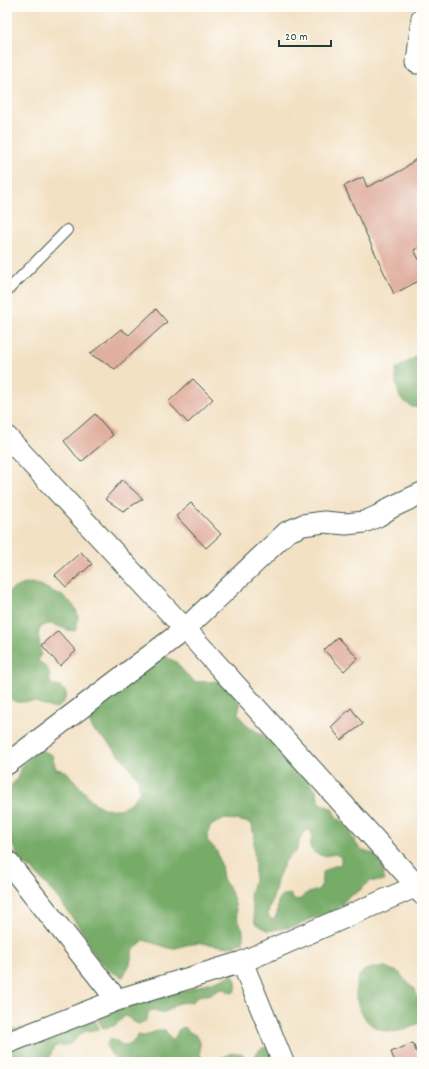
<svg xmlns="http://www.w3.org/2000/svg" width="429" height="1069" font-family="Dekko,sans-serif">
<style>
.forest{fill:#76ab67;stroke:#4a744e;fill-rule:evenodd}
.building{fill:#e0af9f}
.lines{fill:none;stroke-linecap:round;stroke-linejoin:round}
.lane-casing{stroke:#3f564a;stroke-width:12}
.street-casing{stroke:#3f564a;stroke-width:23}
.lane{stroke:#fff;stroke-width:10}
.street{stroke:#fff;stroke-width:21}
</style>
<rect width="100%" height="100%" fill="#fdfcf7"/>
<filter id="ink" filterUnits="userSpaceOnUse"><feTurbulence type="fractalNoise" baseFrequency=".025" numOctaves="2"/><feDisplacementMap in="SourceGraphic" scale="8" xChannelSelector="R" yChannelSelector="G"/><feConvolveMatrix kernelMatrix="1 2 1 2 8 2 1 2 1" color-interpolation-filters="sRGB"/></filter>
<filter id="wash" filterUnits="userSpaceOnUse"><feTurbulence type="fractalNoise" baseFrequency=".012" numOctaves="4" result="noise"/><feDisplacementMap in="SourceGraphic" scale="16" xChannelSelector="R" yChannelSelector="G"/><feGaussianBlur stdDeviation="0.9" result="paint"/><feColorMatrix in="noise" values="0 0 0 0 0 0 0 0 0 0 0 0 0 0 0 0 0 1.4 0 .05"/><feComposite in="paint" operator="in"/></filter>
<g filter="url(#wash)">
<rect width="100%" height="100%" fill="#f3e1c4"/>
<path class="forest" d="M422 353V408L412 407 400 398 396 384V369Z
M30 583C40 584 46 588 54 592 71 599 84 611 75 631L68 630 55 625 48 624 41 627 38 633 41 654 38 660C44 666 52 670 49 679L52 685 60 687 66 692C67 696 66 697 64 701 56 714 46 705 36 702 23 699 17 708 7 695V593C14 587 21 585 30 583Z
M164 656 176 662 185 673 195 682 223 681 242 699 238 713 246 725 258 732 267 738 283 745V760L289 766 302 774 316 790 319 802 332 809 337 818 348 826 353 839 361 850 375 854 382 866 385 881H370L359 891 347 898 337 910 310 919 297 926 268 931 255 923 250 894 254 881 255 866 254 852V838L252 824 238 820 224 819 210 826 207 840 217 851 221 865 223 879 231 891 235 904 237 917 243 930V943L229 947 200 943 186 945 172 949 144 940 133 950 130 964 123 977 110 971 99 961 91 949 86 937 61 902 33 870 21 862 7 835V790L17 779 21 766 39 749 52 755 56 769 66 771 94 803 106 809H120L132 802 140 791 137 777 128 765 119 755 110 744 94 731 86 715 117 681 136 684 137 671ZM309 829 312 835 310 848C317 857 324 857 335 854L341 857V864C330 868 319 868 322 884L318 890 305 894 301 899 294 900 290 894 283 895 278 900 277 914 273 920 268 916 269 909 274 895 277 881 279 875 285 862 289 856 296 852C300 841 299 836 309 829Z
M385 967 400 973 404 979 415 989 419 1004V1023C398 1036 372 1036 361 1011 357 1003 355 997 356 987 357 981 358 976 364 971 370 967 378 968 385 967Z
M233 975C237 981 239 990 232 993L222 988C217 989 215 992 211 994 207 996 202 994 199 996 195 998 195 1001 191 1002 187 1003 183 1002 179 1003 173 1005 171 1010 165 1012 158 1014 155 1006 148 1013 148 1021 142 1027 134 1022 131 1020 129 1018 125 1016L114 1026 103 1028C100 1024 97 1020 99 1015L181 989 184 991 187 990Z
M91 1019 97 1023 98 1029 84 1032 78 1036 73 1042 67 1045H59L53 1048 48 1062H7V1030L11 1028 18 1029Z
M185 1027 190 1032 197 1036 200 1042V1055L207 1062H119C113 1057 109 1052 106 1045L110 1039 117 1041 122 1045H129L134 1041 138 1035 145 1036 158 1030H165L172 1041 176 1036 179 1029Z
M267 1047 273 1062H257L255 1055C258 1050 262 1048 267 1047Z
M235 1053H242L247 1058 248 1062H215L229 1054Z"/>
<g id="blocks">
<path class="building" d="M422 154V246L414 250 422 265V279L394 294 344 186 363 177 367 187 402 170Z
M156 309 167 322 115 369 90 354 121 329 129 335Z
M193 379 213 399 188 423 168 402Z
M95 414 113 435 81 462 64 441Z
M122 480 143 499 123 511 105 499Z
M191 503 221 534 206 548 176 516Z
M81 552 92 564 66 587 55 575Z
M58 631 76 651 60 666 42 645Z
M338 637 358 658 344 671 324 650Z
M351 708 363 724 341 740 331 727Z
M413 1043 420 1062H395L391 1052Z"/>
</g>
</g>
<g filter="url(#ink)">
<use href="#blocks" fill-opacity="0" stroke="#3f564a" stroke-width="1"/>
<g class="lines">
<g class="lane-casing">
<path id="lane" d="M7 291 67 230"/>
</g>
<g class="street-casing">
<path id="street" d="M417 63 422 18
M7 437 185 629 417 886 422 894
M7 764 185 629 287 532 303 525 324 522 346 524 364 522 378 516 392 507 422 493
M7 861 117 1000
M242 962 283 1062
M7 1043 117 1000 242 962 417 886"/>
</g>
<use href="#lane" class="lane"/>
<use href="#street" class="street"/>
</g>
</g>
<rect width="429" height="1069" fill="none" stroke="#fdfcf7" stroke-width="24"/>
<path d="M279 40v6h52v-6" fill="none" stroke="#1f3d34" stroke-width="2"/>
<text x="285" y="40" font-size="12" fill="#1f3d34" stroke="#fdfcf7" stroke-width="3" paint-order="stroke">20 m</text>
</svg>
